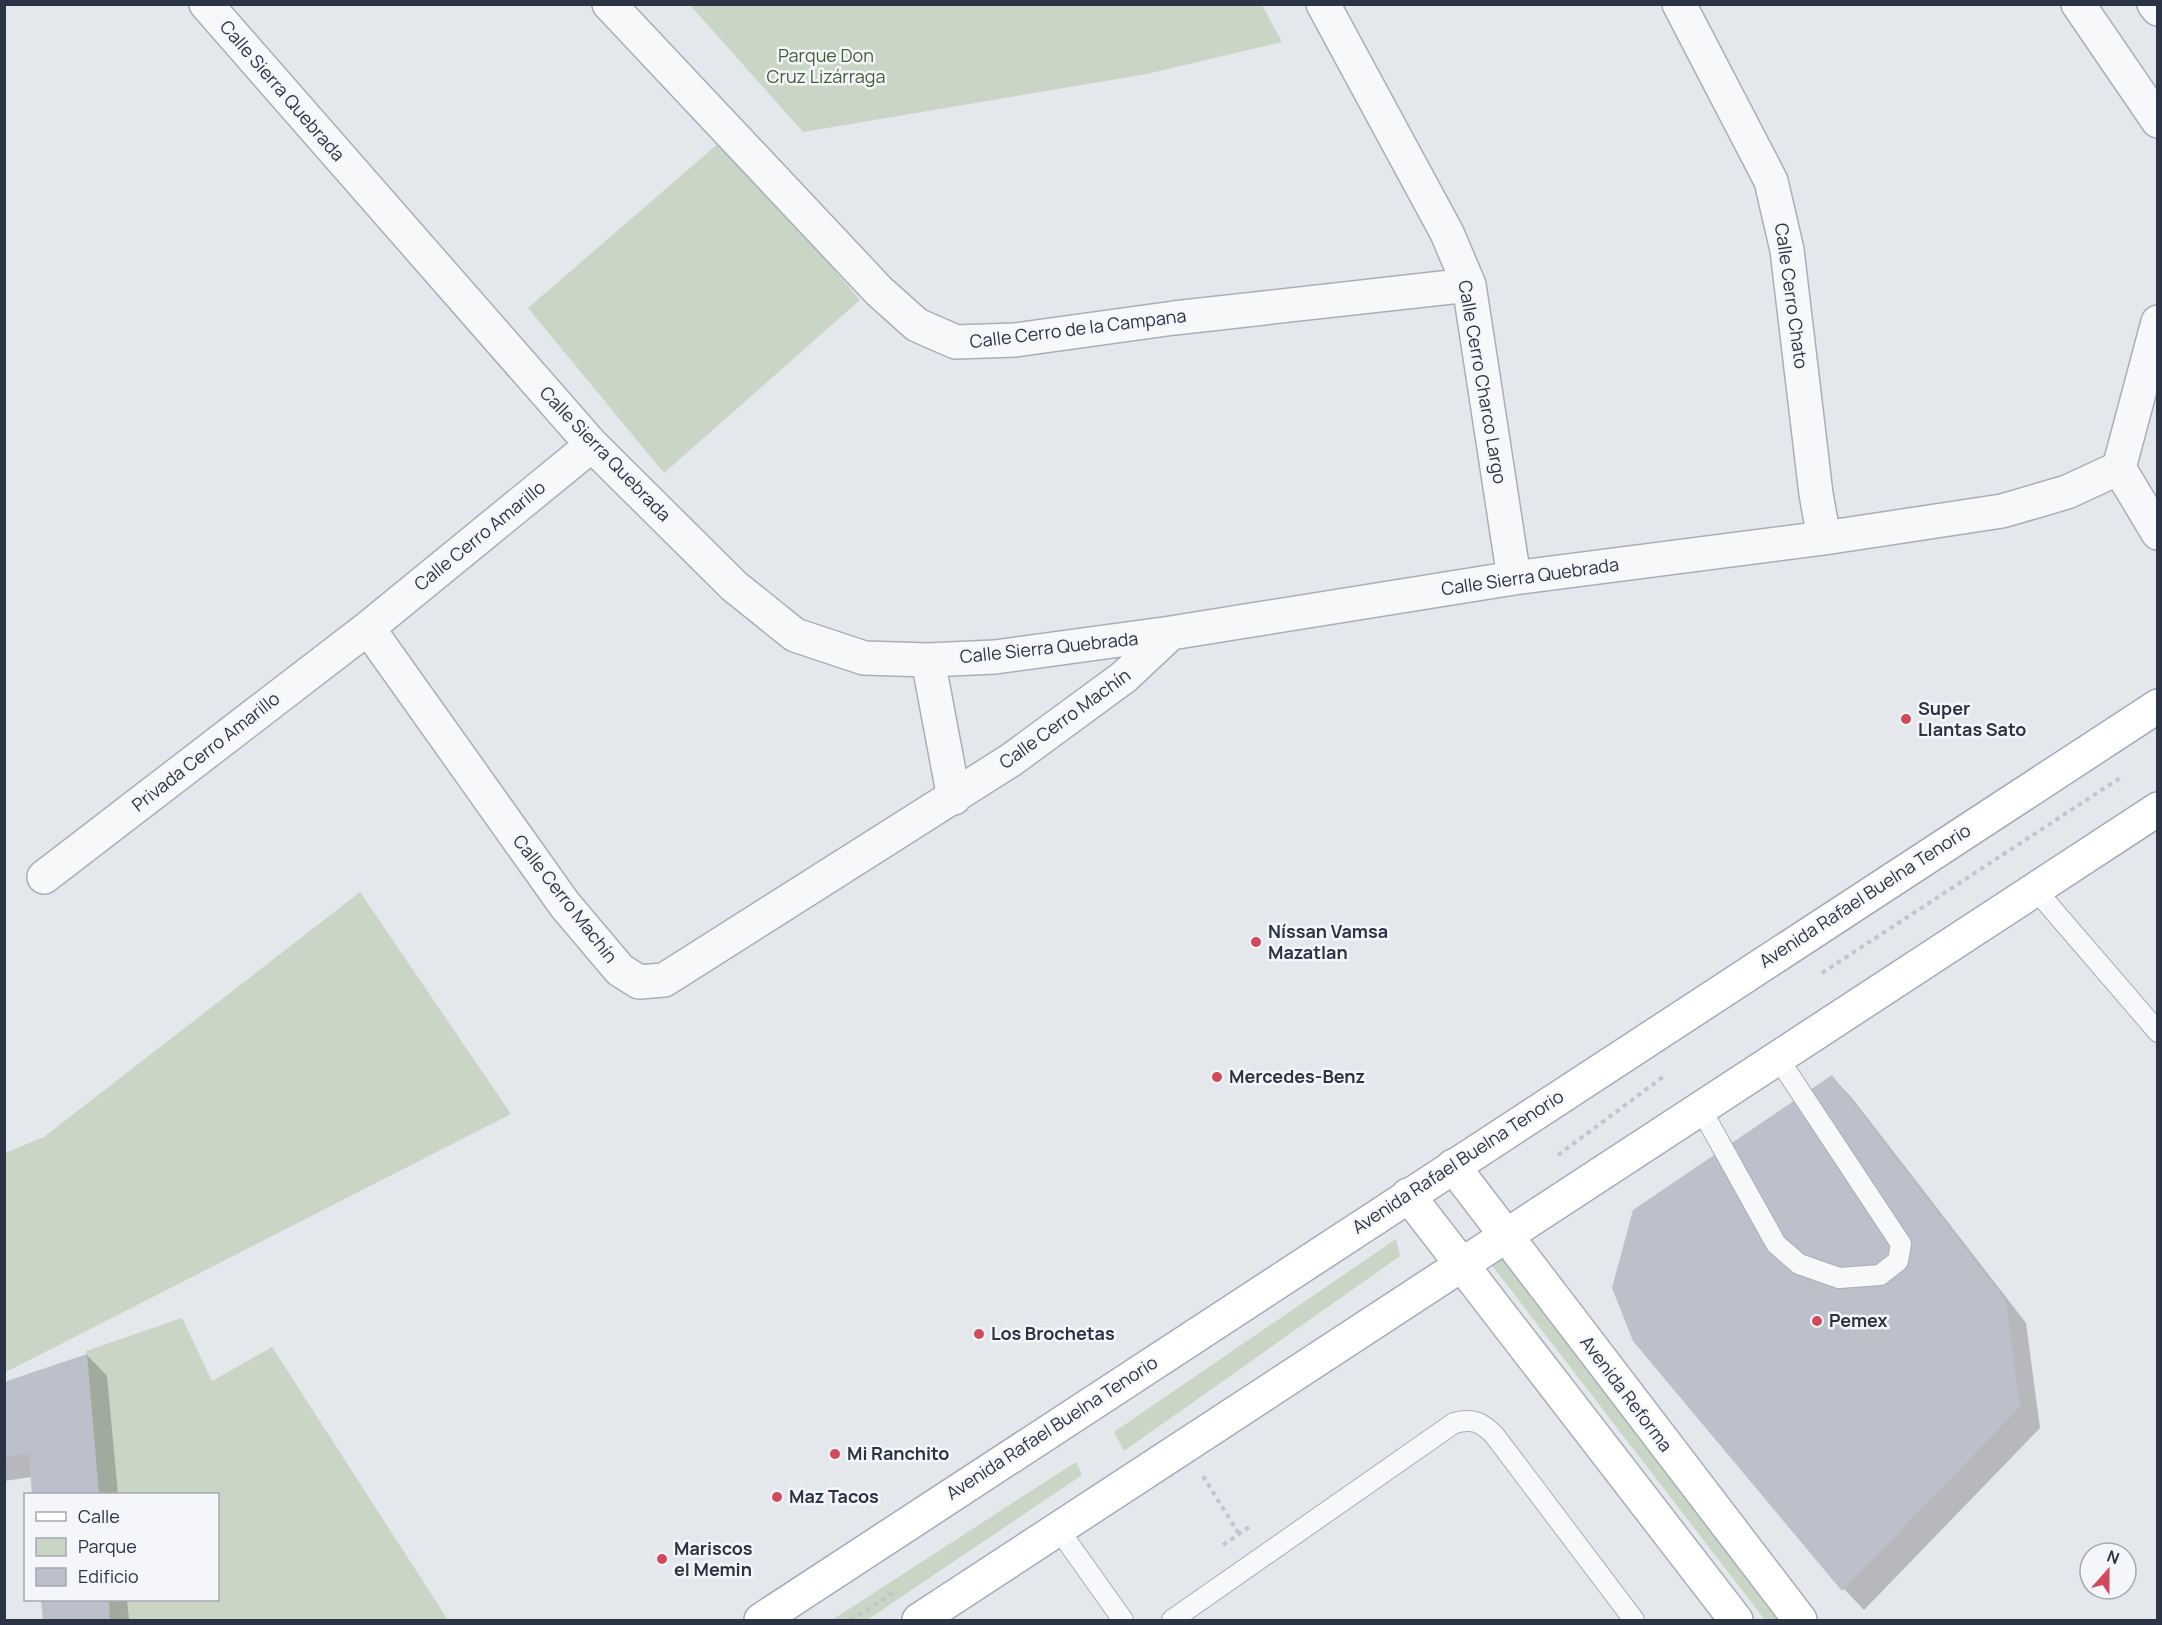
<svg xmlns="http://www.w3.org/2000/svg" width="2162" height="1625" font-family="Manrope,sans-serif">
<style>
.green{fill:#c9d6c5}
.shadow{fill:#0003}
.building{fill:#bbc0ca}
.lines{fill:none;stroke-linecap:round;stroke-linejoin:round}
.service-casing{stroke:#a9aeb7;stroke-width:22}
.minor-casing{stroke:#a9aeb7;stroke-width:36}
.secondary-casing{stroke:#a9aeb7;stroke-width:36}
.primary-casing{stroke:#a3abb8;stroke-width:36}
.path{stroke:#c2c5cb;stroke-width:4;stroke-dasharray:4.5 4.5;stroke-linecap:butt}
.service{stroke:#f7f8fa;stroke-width:20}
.minor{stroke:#f7f8fa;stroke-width:33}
.secondary{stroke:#fff;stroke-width:33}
.primary{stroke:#fff;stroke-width:33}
.poi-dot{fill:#d1495b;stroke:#f4f6f9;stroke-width:2}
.labels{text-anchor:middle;stroke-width:5;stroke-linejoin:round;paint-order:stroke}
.park-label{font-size:18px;fill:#3f6138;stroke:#f4f6f9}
.street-label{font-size:18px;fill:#2b3445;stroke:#f4f6f9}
.poi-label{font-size:18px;font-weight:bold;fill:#2b3445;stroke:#f4f6f9;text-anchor:start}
</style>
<rect width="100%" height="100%" fill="#e4e7ec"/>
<path class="green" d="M690 5H1262L1282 42 1147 74 803 132Z
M720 142 783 210 860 300 664 473 528 308Z
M360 892 511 1114 6 1372 5 1153 44 1137Z
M1396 1239 1400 1256 1124 1451 1114 1432Z
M1504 1255 1784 1620H1765L1491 1264Z
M182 1318 212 1381 272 1347 448 1620H103L102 1600H218V1494H95L86 1351Z
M1076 1462 1082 1475 867 1620H832Z"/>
<path class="shadow" d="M1832 1077 1852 1098 2026 1323 2040 1428 1864 1610 1844 1589 1634 1341Z
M87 1355 107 1376 118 1494H34L32 1477 4 1481V1384Z
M43 1600H127L129 1620H45Z"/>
<path class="building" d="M1832 1075 2006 1301 2020 1407 1842 1591 1633 1341 1612 1288 1633 1210Z
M87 1354 99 1494H32L29 1454 4 1457V1382Z
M41 1600H109L110 1620H43Z"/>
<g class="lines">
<g class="service-casing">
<path id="service" d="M2035 889 2158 1032
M1701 1109 1776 1244 1799 1264 1839 1278 1880 1275 1898 1261 1901 1244 1778 1058
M1059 1530 1123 1620
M1172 1620 1454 1423C1473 1418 1482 1422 1495 1436L1634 1620"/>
</g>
<g class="minor-casing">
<path id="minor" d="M206 4 592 445 734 586 795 635 864 658 928 660 995 657 1171 633 1514 578 1824 538 2002 511 2067 492 2119 468
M609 4 879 291 917 325 956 342 1015 340 1174 318 1469 285
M1323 4 1447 233 1469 285 1514 578
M1679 4 1771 181 1787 250 1816 494 1824 538
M2078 4 2158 121
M2154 4 2158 9
M2158 322 2119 468 2158 533
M368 628 565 905 620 970 639 982 664 980 1011 760 1124 677 1171 633
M928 660 954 798
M44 877 368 628 592 445"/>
</g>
<g class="secondary-casing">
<path id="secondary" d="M1453 1166 1800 1620
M1408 1195 1736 1620"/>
</g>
<g class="primary-casing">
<path id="primary" d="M761 1620 2158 706
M919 1620 2158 809"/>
</g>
<path class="path" d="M1822 973 2120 778
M1558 1155 1663 1077
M1203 1476 1239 1534
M1223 1545 1249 1527
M851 1620 893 1593"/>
<use href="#service" class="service"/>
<use href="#minor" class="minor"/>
<use href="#secondary" class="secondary"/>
<use href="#primary" class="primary"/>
</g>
<g class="poi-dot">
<circle cx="1906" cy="719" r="6"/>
<circle cx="1256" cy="942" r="6"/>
<circle cx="1217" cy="1077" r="6"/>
<circle cx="1817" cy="1321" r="6"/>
<circle cx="979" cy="1334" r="6"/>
<circle cx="835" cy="1454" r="6"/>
<circle cx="777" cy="1497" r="6"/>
<circle cx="662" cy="1559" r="6"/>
</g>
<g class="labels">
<g class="park-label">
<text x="826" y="62">Parque Don<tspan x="826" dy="21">Cruz Lizárraga</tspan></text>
</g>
<g class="street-label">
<text transform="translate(282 91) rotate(49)" y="6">Calle Sierra Quebrada</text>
<text transform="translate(1791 296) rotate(82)" y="6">Calle Cerro Chato</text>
<text transform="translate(1078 329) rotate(-7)" y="6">Calle Cerro de la Campana</text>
<text transform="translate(1482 382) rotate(80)" y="6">Calle Cerro Charco Largo</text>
<text transform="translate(605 454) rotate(46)" y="6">Calle Sierra Quebrada</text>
<text transform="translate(480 536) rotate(-39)" y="6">Calle Cerro Amarillo</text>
<text transform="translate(1530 577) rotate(-8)" y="6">Calle Sierra Quebrada</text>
<text transform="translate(1049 648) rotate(-6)" y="6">Calle Sierra Quebrada</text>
<text transform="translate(1065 719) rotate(-36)" y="6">Calle Cerro Machín</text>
<text transform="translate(206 752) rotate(-38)" y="6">Privada Cerro Amarillo</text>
<text transform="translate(1865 896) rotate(-33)" y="6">Avenida Rafael Buelna Tenorio</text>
<text transform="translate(565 899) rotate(52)" y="6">Calle Cerro Machín</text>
<text transform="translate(1458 1162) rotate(-33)" y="6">Avenida Rafael Buelna Tenorio</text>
<text transform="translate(1626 1394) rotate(53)" y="6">Avenida Reforma</text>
<text transform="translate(1052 1428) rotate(-33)" y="6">Avenida Rafael Buelna Tenorio</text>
</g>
<g class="poi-label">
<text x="1918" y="715">Super<tspan x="1918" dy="21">Llantas Sato</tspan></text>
<text x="1268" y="938">Níssan Vamsa<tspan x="1268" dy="21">Mazatlan</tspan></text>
<text x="1229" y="1083">Mercedes-Benz</text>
<text x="1829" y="1327">Pemex</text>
<text x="991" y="1340">Los Brochetas</text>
<text x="847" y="1460">Mi Ranchito</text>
<text x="789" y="1503">Maz Tacos</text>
<text x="674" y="1555">Mariscos<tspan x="674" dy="21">el Memin</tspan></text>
</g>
</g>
<rect width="2162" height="1625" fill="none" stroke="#2b3445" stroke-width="12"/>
<rect x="24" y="1493" width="195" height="108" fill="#f4f6f9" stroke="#a4a8b1" stroke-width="1.5"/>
<rect x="36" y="1512" width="30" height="9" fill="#ffffff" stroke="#a4a8b1" stroke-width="1.5"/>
<text x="78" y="1523" font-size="18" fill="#2b3445">Calle</text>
<rect x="36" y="1538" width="30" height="18" fill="#c9d6c5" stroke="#a4a8b1" stroke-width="1.5"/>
<text x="78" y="1553" font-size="18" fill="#2b3445">Parque</text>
<rect x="36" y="1568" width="30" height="18" fill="#bbc0ca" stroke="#a4a8b1" stroke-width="1.5"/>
<text x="78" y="1583" font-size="18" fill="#2b3445">Edificio</text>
<g transform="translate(2108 1571) rotate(21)"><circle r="28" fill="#f4f6f9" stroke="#a4a8b1" stroke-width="1.5"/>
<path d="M0-4.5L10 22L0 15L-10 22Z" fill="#d1495b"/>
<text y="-9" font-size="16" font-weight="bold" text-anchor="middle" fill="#2b3445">N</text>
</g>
</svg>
